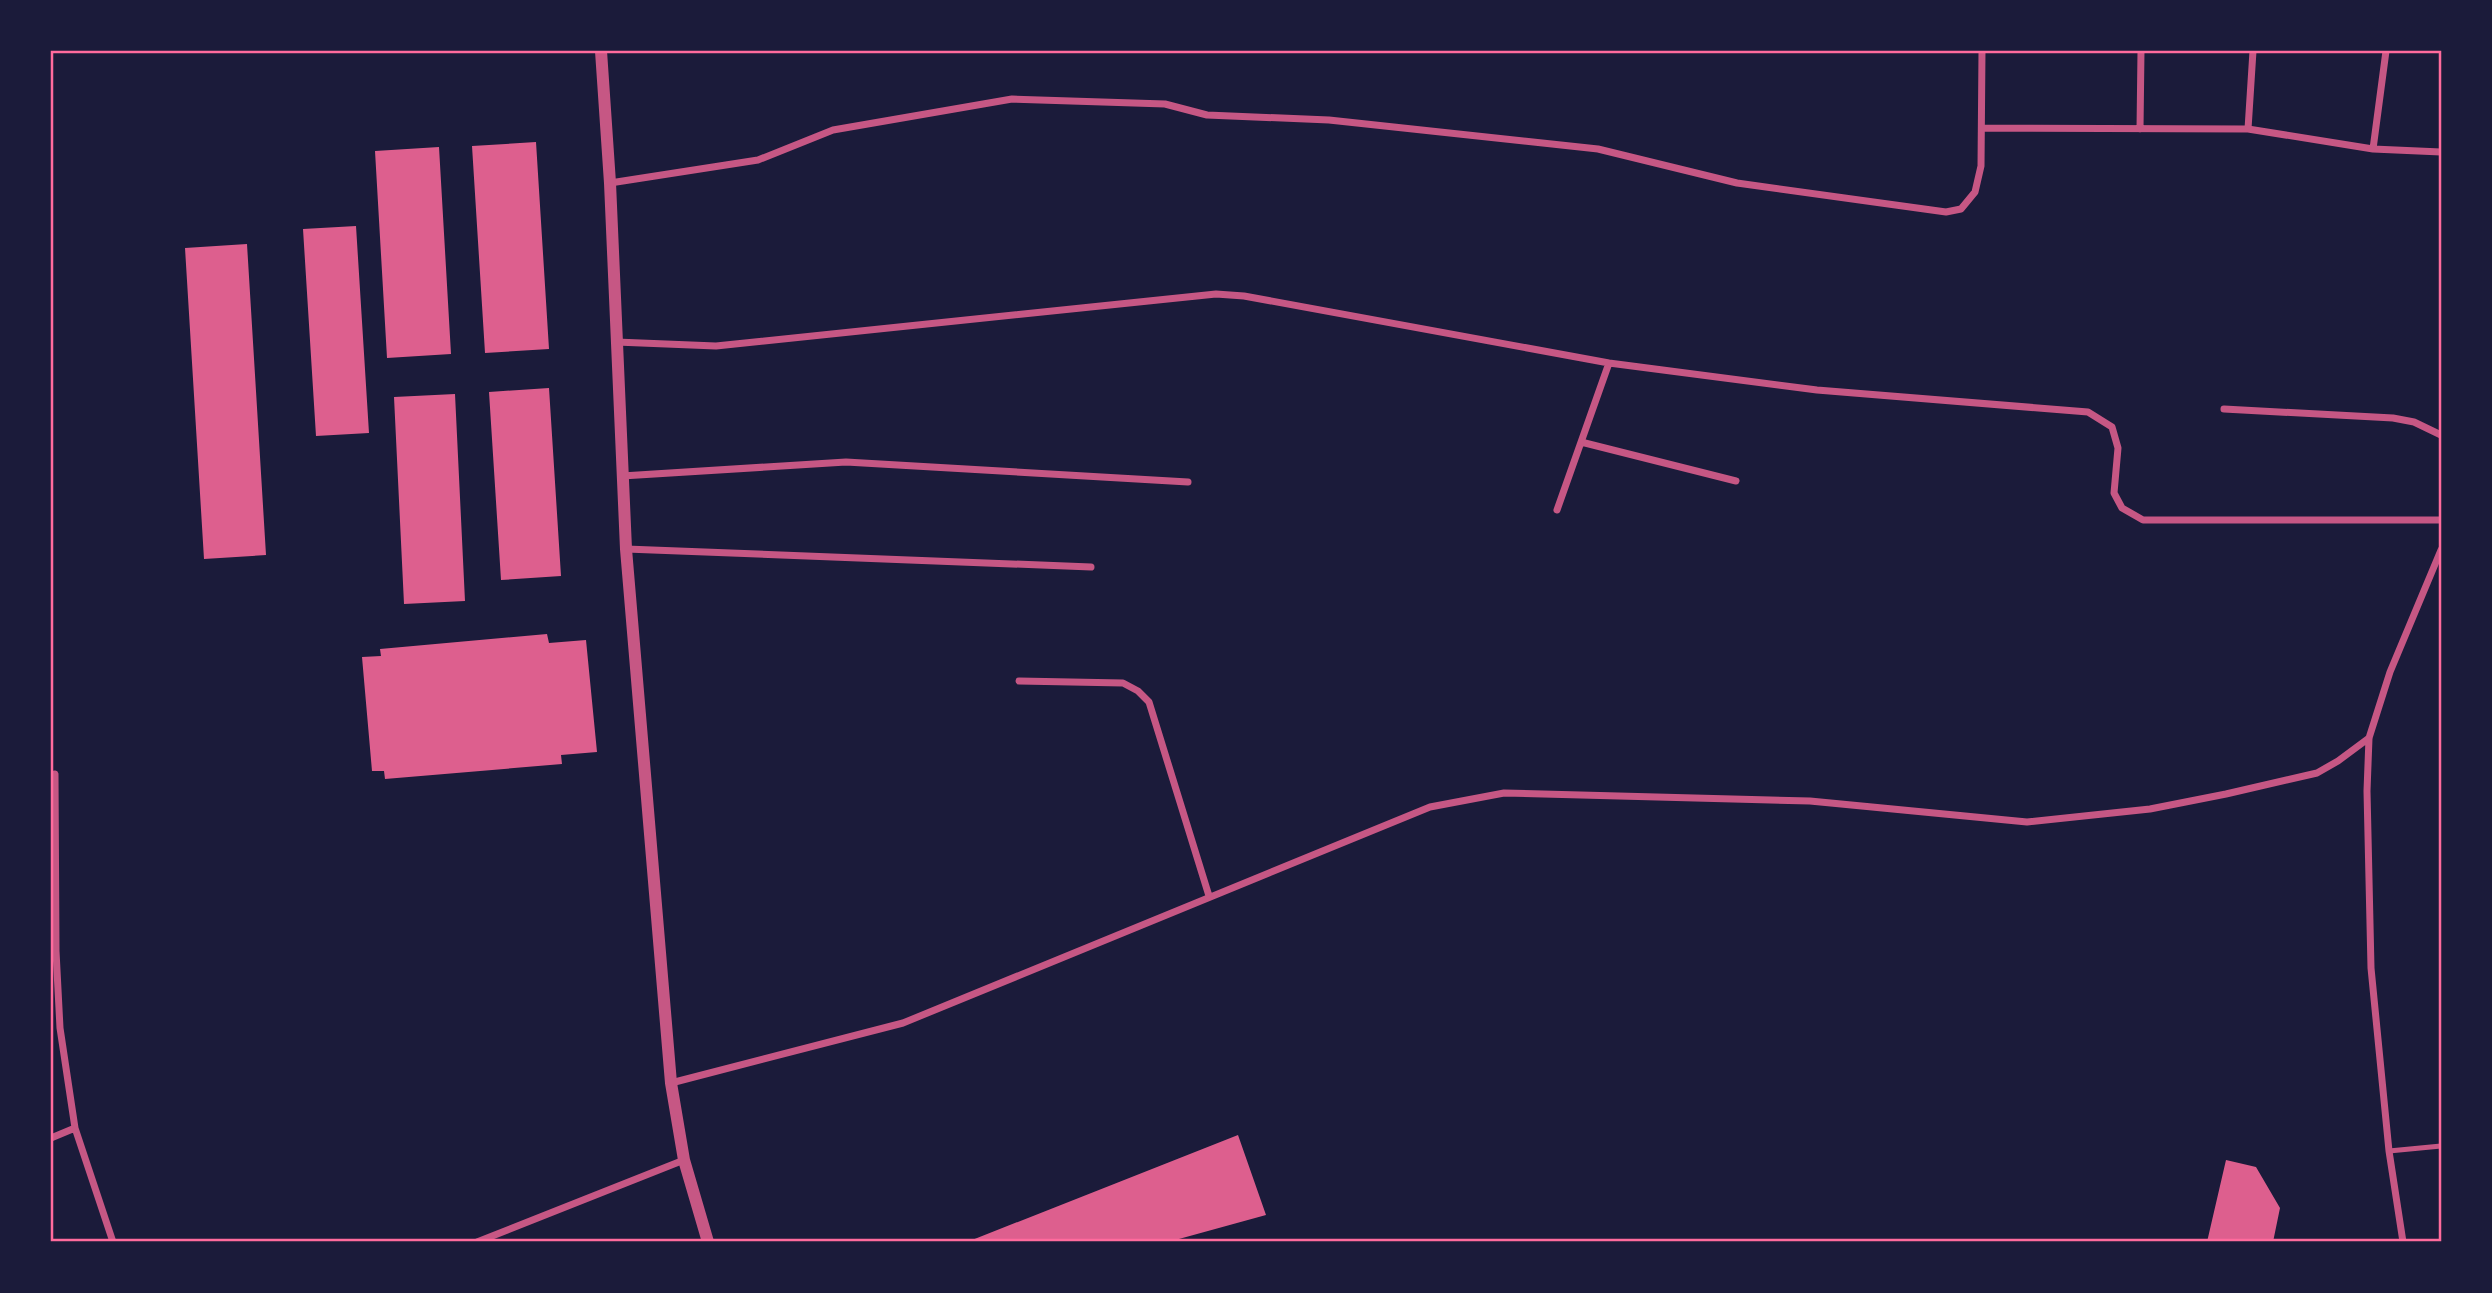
<svg xmlns="http://www.w3.org/2000/svg" width="2492" height="1293" font-family="'Public Sans',sans-serif">
<style>
.building{fill:#dd5f8e}
.lines{fill:none;stroke-linecap:round;stroke-linejoin:round}
.service{stroke:#c65784;stroke-width:5}
.minor{stroke:#c65784;stroke-width:7}
.tertiary{stroke:#c65784;stroke-width:12}
.neatline{fill:none;stroke:#ff6b9d;stroke-width:2.5}
</style>
<rect width="100%" height="100%" fill="#1b1b3a"/>
<path class="building" d="M536 142 549 349 485 353 472 146Z
M439 147 451 354 387 358 375 151Z
M356 226 369 433 316 436 303 229Z
M247 244 266 555 204 559 185 248Z
M549 388 561 576 501 580 489 392Z
M455 394 465 601 404 604 394 397Z
M547 634 549 643 586 640 597 752 561 755 562 764 385 779 384 771H372L362 657 381 656 380 649Z
M1238 1135 1266 1215 1168 1242H967Z
M2226 1160 2256 1167 2280 1208 2273 1242H2207Z"/>
<g class="lines">
<path class="service" d="M2389 1151 2441 1146"/>
<path class="minor" d="M1983 128 2248 129 2373 149 2441 152
M2140 129 2141 51
M2248 129 2253 51
M2373 149 2386 51
M610 183 758 160 833 130 1012 99 1165 104 1207 115 1329 120 1598 149 1737 183 1946 212 1961 209 1975 192 1981 166 1982 51
M616 342 716 346 1216 294 1244 296 1609 363 1817 390 2088 412 2112 427 2118 448 2114 493 2122 508 2143 520H2441
M2224 409 2393 418 2414 422 2441 435
M1581 442 1736 481
M622 476 846 462 1188 482
M1557 510 1609 363
M626 549 1091 567
M1019 681 1123 683 1138 691 1149 702 1209 896
M51 775 55 774 56 951 60 1028 75 1128 113 1242
M671 1083 903 1023 1430 807 1504 793 1810 801 2027 822 2150 809 2226 794 2317 773 2338 761 2369 738
M51 1138 75 1128
M477 1242 684 1160
M2403 1242 2389 1151 2371 968 2367 791 2369 738 2390 672 2441 550"/>
<path class="tertiary" d="M601 51 610 183 626 549 671 1083 684 1160 708 1242"/>
</g>
<rect width="2492" height="1293" fill="none" stroke="#1b1b3a" stroke-width="105"/>
<rect x="52" y="52" width="2388" height="1188" class="neatline"/>
</svg>
